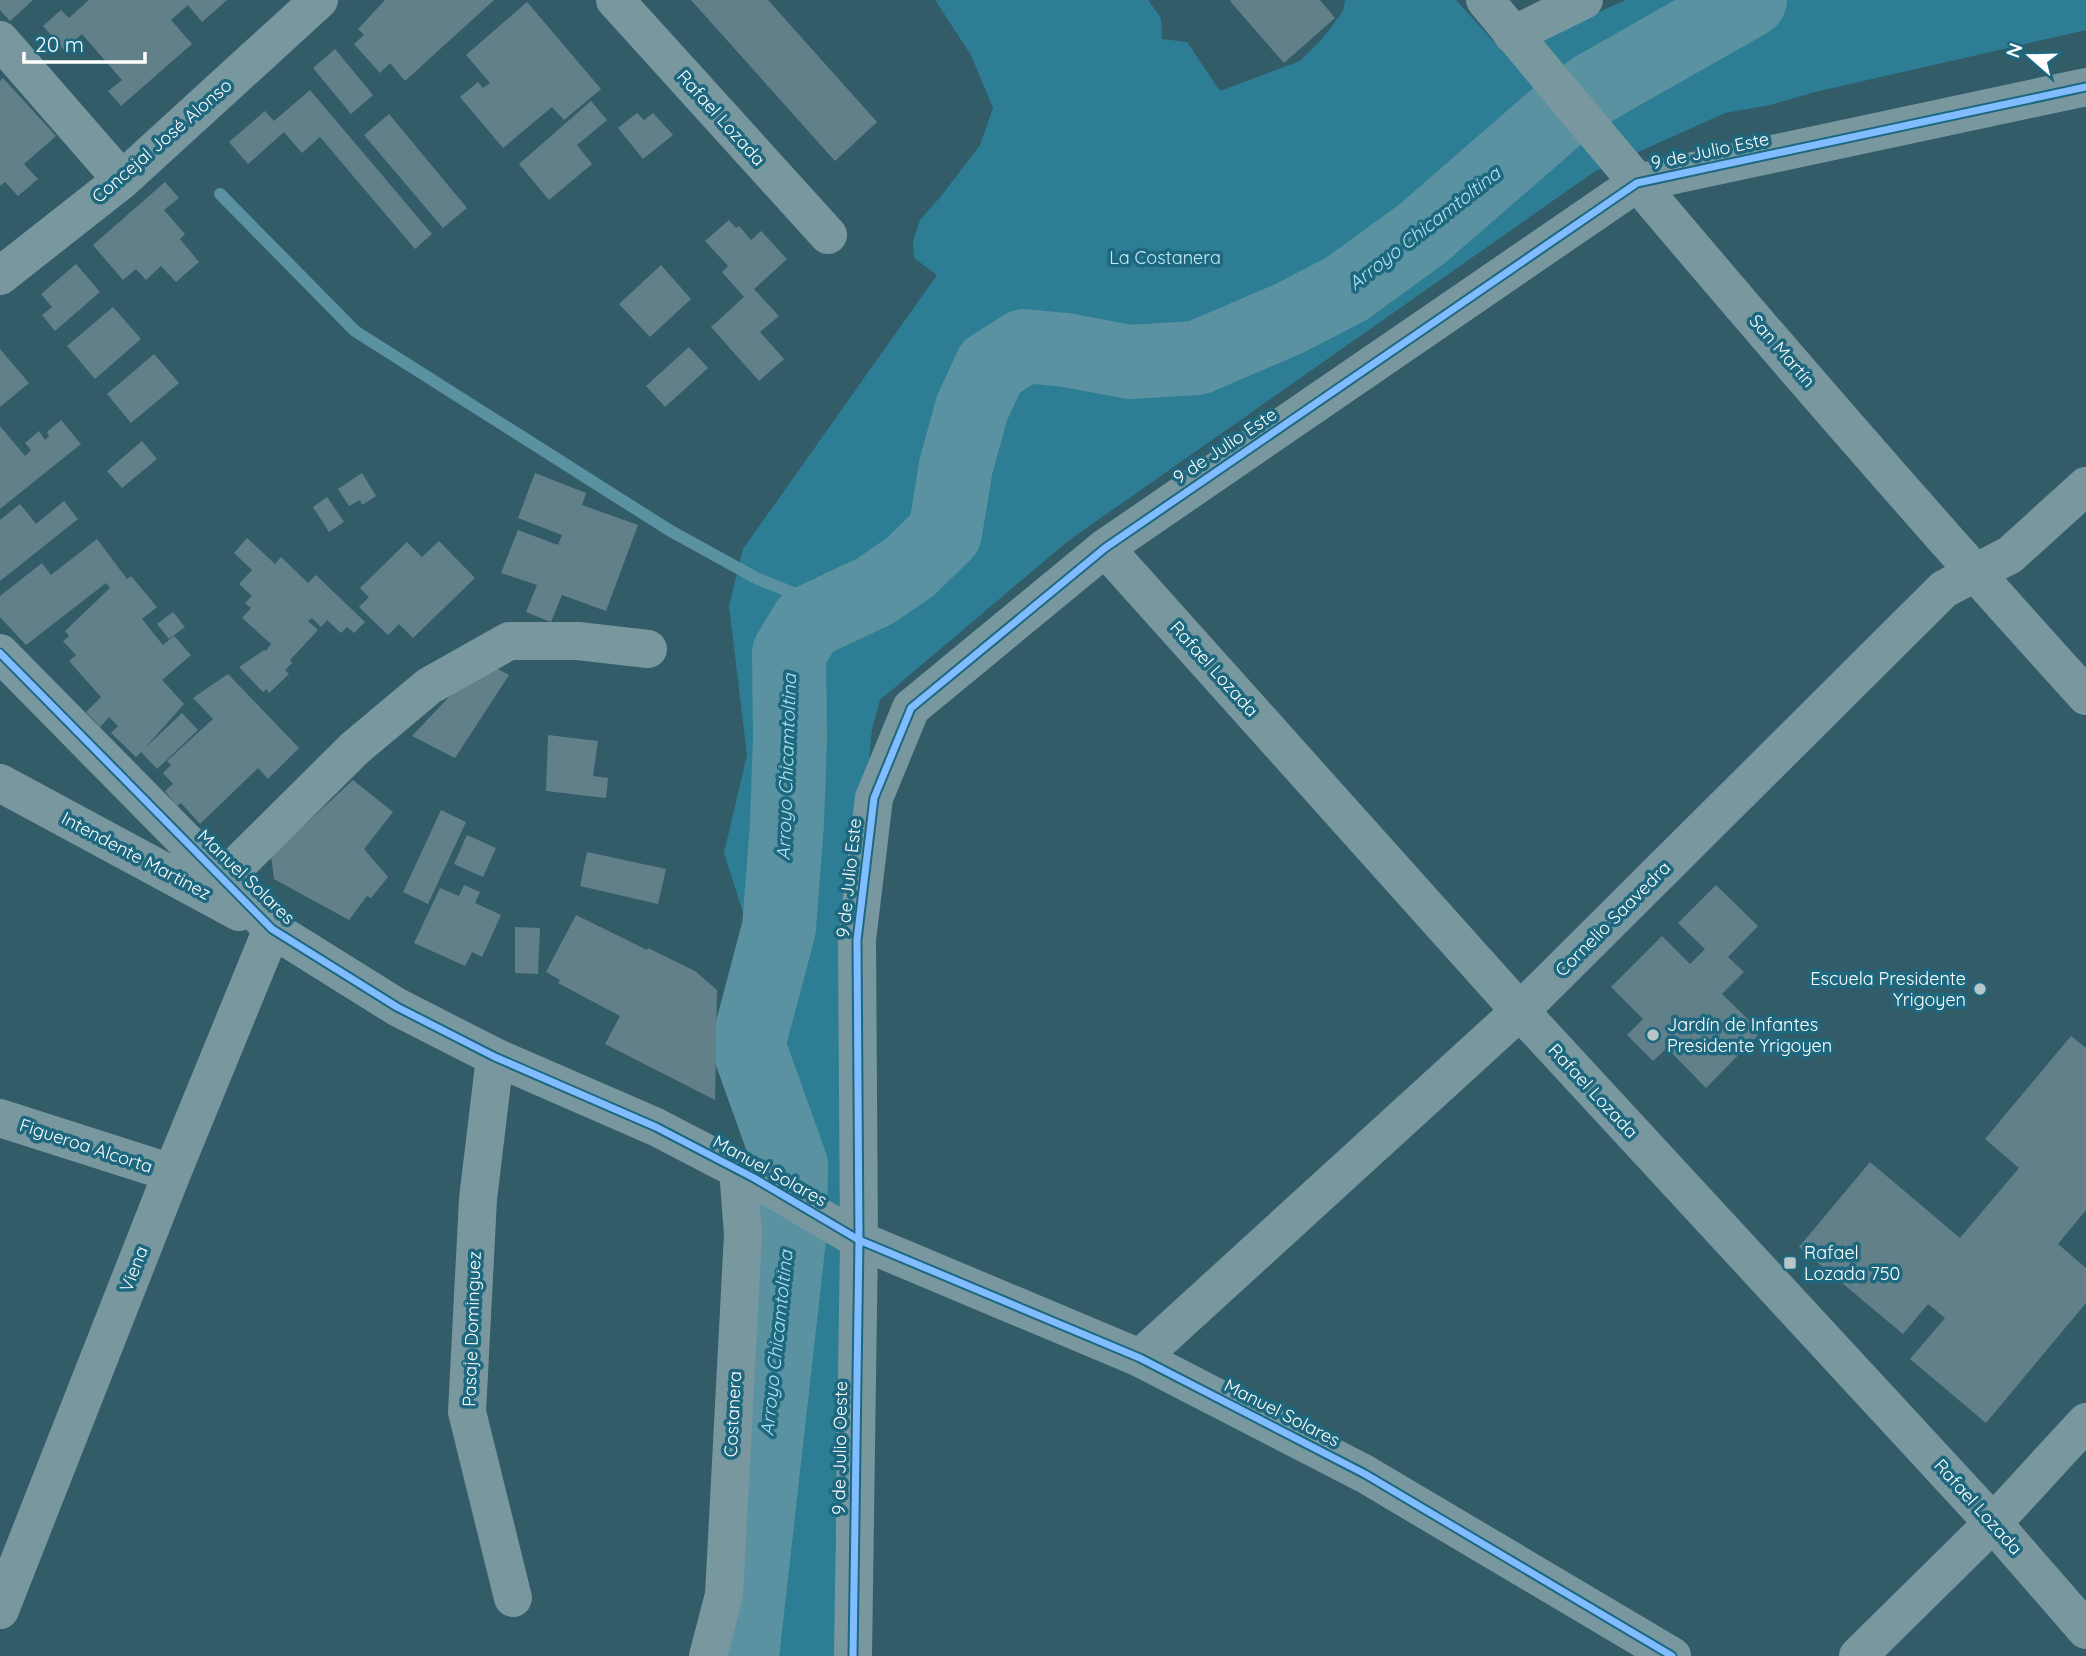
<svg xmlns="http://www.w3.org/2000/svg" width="2086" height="1656" font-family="Quicksand,sans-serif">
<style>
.green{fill:#2d7e95}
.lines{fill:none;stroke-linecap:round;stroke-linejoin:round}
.stream{stroke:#5b92a1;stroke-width:12}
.river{stroke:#5b92a1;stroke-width:74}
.building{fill:#628089}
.minor{stroke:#79979f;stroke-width:38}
.cycleway-casing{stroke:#1d687f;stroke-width:11}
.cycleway{stroke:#80bcff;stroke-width:7}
.poi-dot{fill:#b8c6ca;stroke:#1d687f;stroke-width:2.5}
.labels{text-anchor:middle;stroke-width:7;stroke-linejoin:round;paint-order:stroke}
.street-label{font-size:18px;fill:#fff;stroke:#1d687f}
.park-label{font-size:18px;fill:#c5ecf7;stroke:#1d687f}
.poi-label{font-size:18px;fill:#fff;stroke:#1d687f;text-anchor:start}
.water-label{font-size:19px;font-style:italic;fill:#b0e3f1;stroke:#1d687f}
</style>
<rect width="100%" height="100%" fill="#335c69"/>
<path class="green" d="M935 0H1148L1161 18 1162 39 1187 42 1220 91 1300 61 1323 38 1343 11 1345 0H1456L1493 41 1599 12 1626 0H2086V30L1815 92 1770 105 1725 113 1594 172 1068 541 880 700 872 729 840 1078 859 1240 835 1543 838 1656H708L753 1191 730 1052 749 931 724 853 747 755 729 606 743 549 937 275 914 258 913 241 920 220 942 195 980 145 993 108 971 55Z"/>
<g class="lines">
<path class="stream" d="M220 194 355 331 669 530 756 578 835 610"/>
<path class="river" d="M742 1656 790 1230 791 1165 748 1045 779 928 787 824 790 738 789 653 807 623 875 591 910 567 945 533 956 466 972 408 991 367 1024 346 1066 350 1130 362 1197 358 1288 319 1346 289 1423 233 1562 112 1595 88 1750 0"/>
</g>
<path class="building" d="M0 0H33L10 21 0 10Z
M89 0H227L202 22 188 5 171 20 192 44 121 106 108 91 122 80 82 34 64 50 43 26 61 10 69 18Z
M385 0H494L405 81 390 63 380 73 354 44 364 35 358 29Z
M691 0H768L877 122 835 161Z
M1232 0H1320L1335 18 1284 63 1230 1Z
M527 2 601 89 564 120 552 107 503 148 460 97 478 82 483 88 490 83 466 55Z
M335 49 373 95 351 114 313 68Z
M3 78 56 136 24 164 38 179 18 196 5 182 0 186V81Z
M310 90 432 234 415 249 320 137 302 153 284 132 248 164 229 142 265 111 274 121Z
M591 101 607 120 577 145 592 164 549 200 519 164Z
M637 113 644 120 653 113 673 135 643 159 618 128Z
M389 114 467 208 443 228 364 135Z
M165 182 179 198 164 210 185 234 180 239 199 262 176 282 161 266 146 280 136 269 123 280 93 245Z
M729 220 736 228 739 226 751 240 761 231 787 259 754 289 779 316 760 332 784 359 759 381 711 327 744 297 722 272 728 266 705 241Z
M76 264 100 292 55 331 42 315 52 307 41 294Z
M661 265 691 299 650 337 619 304Z
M113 307 141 339 95 379 67 346Z
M689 347 708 368 665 407 646 386Z
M0 349 29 383 0 407Z
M154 354 179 383 131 423 107 394Z
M61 420 81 444 0 509V426L25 456 31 450 25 443 39 431 45 440 49 436 47 432Z
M142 441 157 459 122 488 107 471Z
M362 473 376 496 362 505 360 500 349 506 338 489Z
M535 473 586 493 582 505 638 525 606 611 562 595 551 622 526 612 537 585 501 573 518 530 558 545 562 535 518 518Z
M327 497 344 522 329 532 313 507Z
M64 501 78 519 0 581V520L20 504 36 524Z
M247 538 275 564 281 557 308 583 316 575 365 622 354 633 347 627 341 633 327 620 321 627 312 618 308 621 318 630 290 660 292 663 285 670 289 674 269 693 266 689 263 692 239 667 264 650 266 651 271 644 242 618 251 608 245 603 252 596 239 584 252 570 234 553Z
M97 539 127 579 131 576 157 607 142 619 163 645 174 636 191 655 162 680 184 704 144 749 182 713 198 730 157 769 141 752 136 757 111 733 118 726 109 717 100 727 86 712 101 697 69 661 76 655 63 641 69 636 65 631 110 588 106 583 26 645 0 617V596L42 563 51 575Z
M439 541 475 578 413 638 399 624 388 635 359 607 369 597 360 588 407 542 422 557Z
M173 612 185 627 169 639 157 624Z
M483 661 509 675 455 758 412 736Z
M228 674 299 748 268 779 258 768 200 824 181 803 177 806 165 791 173 784 163 773 171 765 167 761 213 719 193 698Z
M548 735 598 741 593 776 608 778 606 798 546 791Z
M353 780 393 812 364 849 388 877 371 898 367 896 349 920 274 879 271 856Z
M441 810 466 822 428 904 403 892Z
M467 835 496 848 483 877 454 864Z
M587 852 666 869 658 904 580 886Z
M464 885 480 892 475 903 501 915 482 957 472 952 465 966 414 943 440 888 459 896Z
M1716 885 1758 926 1728 957 1744 972 1722 994 1761 1032 1706 1088 1667 1048 1653 1061 1627 1035 1643 1019 1611 987 1662 936 1690 964 1705 949 1678 923Z
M576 915 647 950 648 948 695 971 717 990 715 1100 605 1044 620 1016 558 983 560 980 546 972Z
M515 927 540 928 538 974 515 973Z
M2071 1036 2086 1048V1210L2058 1244 2086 1268V1303L1986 1423 1910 1359 1945 1318 1928 1304 1903 1334 1799 1247 1870 1162 1960 1238 2019 1168 1985 1139Z"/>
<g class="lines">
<path class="minor" d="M615 0 828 235
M1485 0C1680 236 1880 469 2086 696
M1513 35 1584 0
M0 40 122 180
M0 276 122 180 319 0
M1105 548 1520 1011 1993 1523 2086 1630
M0 653 272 929 397 1007 495 1057 656 1127 754 1178 859 1240 1140 1358 1365 1474 1672 1656
M0 783 239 912
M223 879 355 748 429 686 509 641H578L648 649
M495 1057 478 1199 467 1412 513 1598
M0 1118 172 1173
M1140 1358 1520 1011 1944 589 2010 555 2086 486
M0 1610 172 1173 272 929
M708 1656 724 1595 743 1234 738 1170
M853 1656 859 1240 857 940 874 798 911 708 1105 548 1637 183 2086 87
M1858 1656 1993 1523 2086 1422"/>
<g class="cycleway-casing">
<path id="cycleway" d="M0 653 272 929 397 1007 495 1057 656 1127 754 1178 859 1240 1140 1358 1365 1474 1672 1656
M853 1656 859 1240 857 940 874 798 911 708 1105 548 1637 183 2086 87"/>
</g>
<use href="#cycleway" class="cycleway"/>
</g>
<g class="poi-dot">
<circle cx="1980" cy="989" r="7"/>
<circle cx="1653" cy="1035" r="7"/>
<rect x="1783" y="1256" width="14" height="14" rx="3.5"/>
</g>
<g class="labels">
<g class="street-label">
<text transform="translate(721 118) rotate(48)" y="6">Rafael Lozada</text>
<text transform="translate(162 141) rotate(-41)" y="6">Concejal José Alonso</text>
<text transform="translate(1710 151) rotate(-12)" y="6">9 de Julio Este</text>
<text transform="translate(1782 351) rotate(49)" y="6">San Martín</text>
<text transform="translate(1225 446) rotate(-34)" y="6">9 de Julio Este</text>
<text transform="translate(1214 669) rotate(48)" y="6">Rafael Lozada</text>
<text transform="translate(136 856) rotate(28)" y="6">Intendente Martinez</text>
<text transform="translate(246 877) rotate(44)" y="6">Manuel Solares</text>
<text transform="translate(849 878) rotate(-84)" y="6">9 de Julio Este</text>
<text transform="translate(1613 919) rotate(-45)" y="6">Cornelio Saavedra</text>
<text transform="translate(1593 1091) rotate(47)" y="6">Rafael Lozada</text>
<text transform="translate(86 1146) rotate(18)" y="6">Figueroa Alcorta</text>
<text transform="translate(770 1171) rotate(29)" y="6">Manuel Solares</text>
<text transform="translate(134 1269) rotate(-69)" y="6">Viena</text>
<text transform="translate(472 1329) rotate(-88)" y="6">Pasaje Dominguez</text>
<text transform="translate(1282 1413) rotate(27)" y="6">Manuel Solares</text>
<text transform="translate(733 1414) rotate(-87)" y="6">Costanera</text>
<text transform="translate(840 1448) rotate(-89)" y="6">9 de Julio Oeste</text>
<text transform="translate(1978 1507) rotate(48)" y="6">Rafael Lozada</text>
</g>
<g class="park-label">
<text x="1165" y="264">La Costanera</text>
</g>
<g class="poi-label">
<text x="1966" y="985" text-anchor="end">Escuela Presidente<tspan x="1966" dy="21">Yrigoyen</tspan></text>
<text x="1667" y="1031">Jardín de Infantes<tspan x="1667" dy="21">Presidente Yrigoyen</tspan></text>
<text x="1804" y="1259">Rafael<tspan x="1804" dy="21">Lozada 750</tspan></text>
</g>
<g class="water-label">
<text transform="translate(1424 228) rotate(-38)" y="7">Arroyo Chicamtoltina</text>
<text transform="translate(786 767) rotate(-88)" y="7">Arroyo Chicamtoltina</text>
<text transform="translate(776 1343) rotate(-84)" y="7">Arroyo Chicamtoltina</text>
</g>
</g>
<g transform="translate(2030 56) rotate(290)" stroke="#1d687f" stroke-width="5" paint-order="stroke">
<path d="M0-5L12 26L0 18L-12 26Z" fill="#ffffff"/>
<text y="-10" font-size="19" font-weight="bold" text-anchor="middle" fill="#ffffff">N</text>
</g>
<path d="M24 52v10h121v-10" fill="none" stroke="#ffffff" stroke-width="3.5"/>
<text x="35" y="52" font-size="21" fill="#ffffff" stroke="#1d687f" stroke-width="5" paint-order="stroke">20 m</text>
</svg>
